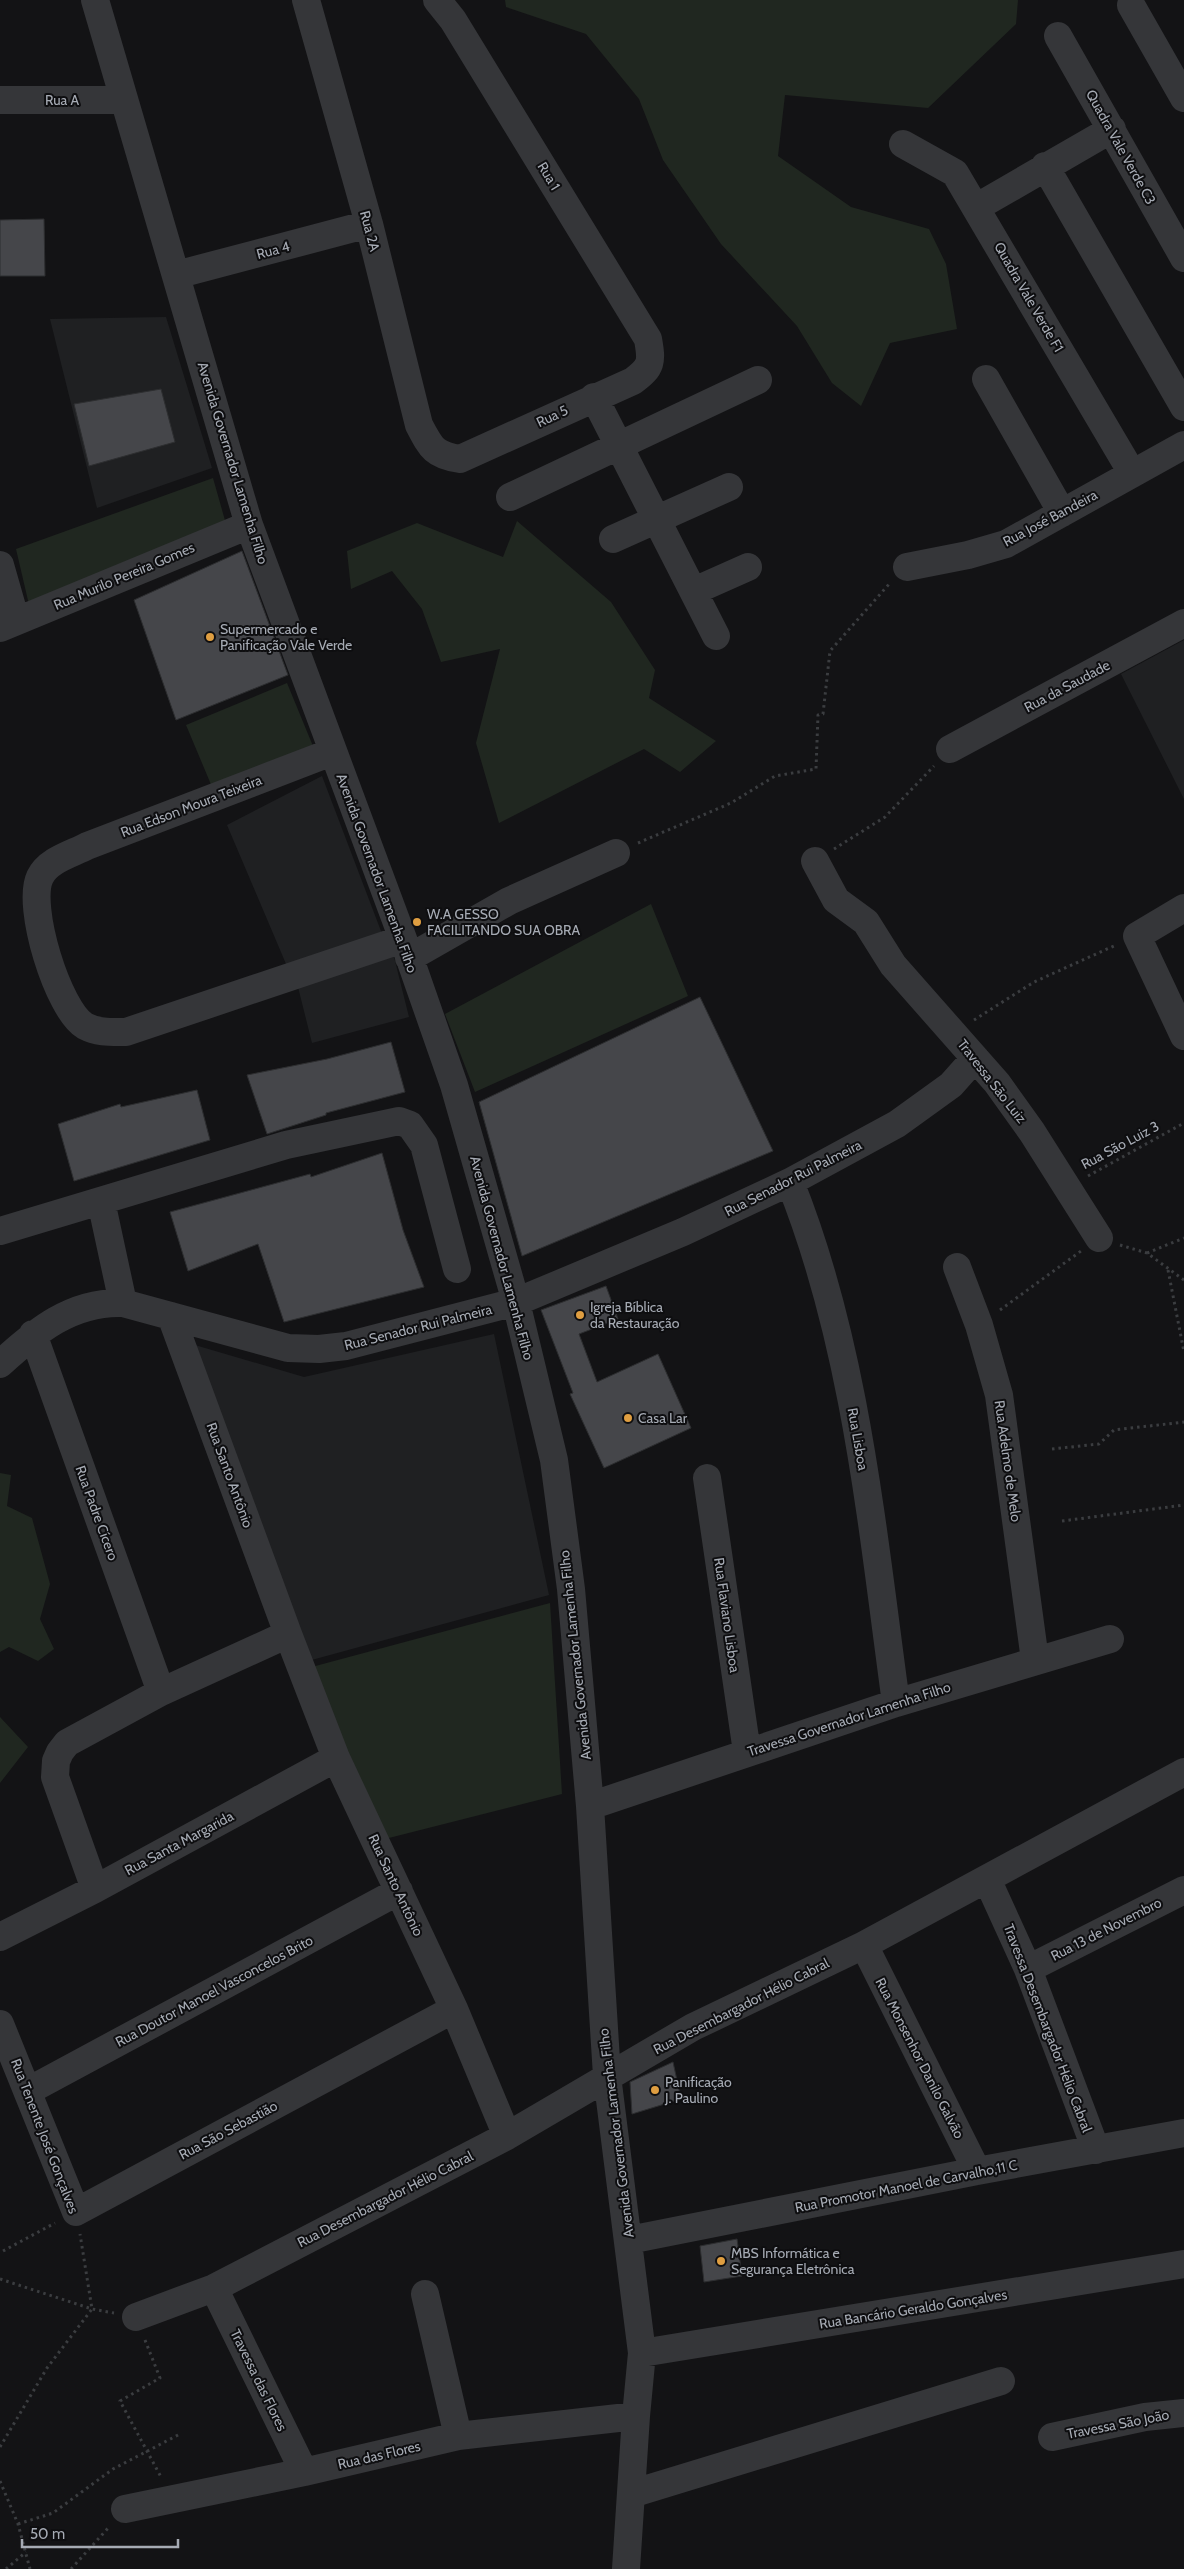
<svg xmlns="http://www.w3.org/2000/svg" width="1184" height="2569" font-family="Cabin,sans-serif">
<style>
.built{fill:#1f2022}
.green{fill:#202720}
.building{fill:#45464a;stroke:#2d2e30}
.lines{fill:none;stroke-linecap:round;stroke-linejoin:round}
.path{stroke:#3b3d40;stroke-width:3;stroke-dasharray:2.5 4;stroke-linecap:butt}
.minor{stroke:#353639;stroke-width:28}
.poi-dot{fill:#df9e41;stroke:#0e0e10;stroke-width:2}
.labels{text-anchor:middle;stroke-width:4;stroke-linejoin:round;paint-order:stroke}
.street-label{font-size:14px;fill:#a6abb4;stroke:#0e0e10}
.poi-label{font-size:14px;fill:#a6abb4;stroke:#0e0e10;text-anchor:start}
</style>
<rect width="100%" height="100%" fill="#131315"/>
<path class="built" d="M166 317 212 468 97 508 50 319Z
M1184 640V799L1121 674Z
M322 776 384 939 289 971 227 825Z
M393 953 409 1017 312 1043 298 987Z
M494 1334 549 1595 308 1661 188 1343 304 1377Z"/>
<path class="green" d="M505 0H1018L1016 24 928 108 785 95 778 156 851 207 929 229 946 264 957 329 890 343 861 406 832 383 797 326 721 244 663 160 639 99 586 34 506 7Z
M213 478 228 531 30 609 16 549Z
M517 521 611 602 655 670 649 698 716 741 680 772 644 749 499 823 476 743 500 649 441 662 422 609 392 571 351 589 347 551 417 523 503 557Z
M287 683 315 751 215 794 186 725Z
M651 904 688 996 475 1092 445 1014Z
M0 1473 11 1475 7 1506 32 1518 50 1584 40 1619 54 1649 38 1661 9 1647 0 1652Z
M550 1603 562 1794 381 1840 308 1668Z
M0 1717 28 1747 0 1783Z"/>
<path class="building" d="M44 219 45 276H0V220Z
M161 389 175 442 89 466 74 404Z
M242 551 288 675 176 720 134 600Z
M700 997 773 1151 522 1256 479 1102Z
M391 1042 405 1092 326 1113V1115L267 1134 247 1075 327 1059Z
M197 1090 210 1140 74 1181 58 1124 120 1104 121 1107Z
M382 1153 403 1230 424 1287 284 1322 258 1244 188 1271 170 1212 310 1174 311 1177Z
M606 1286 618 1319 579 1334 597 1382 658 1354 691 1428 604 1468 570 1394 573 1393 541 1310Z
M673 2062 681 2099 632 2114 630 2082Z
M737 2239 742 2276 704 2282 700 2246Z"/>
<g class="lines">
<path class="path" d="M638 843 731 803 775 776 816 769 818 715 823 714 830 651 890 583
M834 849 885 817 934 766
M974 1020 1034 982 1116 945
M1088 1176 1184 1123
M1120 1245 1147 1253 1184 1280
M1147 1253 1184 1238
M1168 1270 1184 1352
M1000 1310 1081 1251
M1052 1449 1099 1444 1114 1430 1184 1422
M1062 1521 1184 1505
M3 2251 55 2223
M0 2279 92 2309 114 2313
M145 2340 160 2378 120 2401 161 2477
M0 2447 47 2368 92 2309 80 2234
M0 2481 18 2524 30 2569
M18 2524 53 2513 113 2469 180 2434
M6 2569 26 2552
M71 2569 110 2526"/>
<path class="minor" d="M95 0 249 525 403 939 454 1085 516 1302 554 1460 571 1589 590 1806 607 2076 642 2353 636 2416 626 2569
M306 0 369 224 419 425C431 448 434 455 460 459L633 381C652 367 652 362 648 339L453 20 437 0
M1131 5 1184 98
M1058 36 1184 258
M0 100H124
M903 144 955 173 1132 473
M1045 166 1184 407
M977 207 1112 129
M176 275 369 224
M986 379 1062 513
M594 397 716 636
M510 497 758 380
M613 539 729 487
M0 565 16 621
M907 567 968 555 1006 544 1184 445
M694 591 748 567
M0 628 249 525
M950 749 1184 623
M332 752 87 846C72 854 48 860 40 877 26 906 58 1010 85 1026 98 1033 112 1032 126 1032L403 939
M815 861 836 900 866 922 893 965 997 1083 1032 1132 1099 1238
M1184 908 1137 936 1184 1036
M409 958 509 901 616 853
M790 1182C856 1347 872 1528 896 1703
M101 1201 123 1303
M0 1231 286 1145 399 1121 410 1125 424 1145 457 1269
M957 1267 979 1325 999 1395 1035 1660
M171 1316 288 1634 336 1758 454 2009 507 2136
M33 1334 161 1692
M0 1364C36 1331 72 1301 123 1303L288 1348 319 1349 346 1346 516 1302 683 1232 790 1182 897 1124 951 1085 975 1058
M707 1478 747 1752
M590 1806 896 1703 1110 1639
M987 1879 1028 1969 1096 2150
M95 1889 55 1777 56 1761 60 1752 67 1743 161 1692 288 1634
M0 1937 95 1889 336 1758
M864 1945 977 2171
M1028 1969 1184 1890
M0 2024 76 2212 454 2009
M28 2091 399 1891
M629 2240 977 2171 1184 2133
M214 2288 304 2472
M425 2294 458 2436
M136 2317 214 2288 507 2136 693 2027 864 1945 1184 1772
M642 2353 1184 2264
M1052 2437 1145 2417 1184 2413
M631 2494 1001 2381
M125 2509 304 2472 458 2436 636 2416"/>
</g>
<g class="poi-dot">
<circle cx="210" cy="637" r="5"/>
<circle cx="417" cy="922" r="5"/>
<circle cx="580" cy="1315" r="5"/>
<circle cx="628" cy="1418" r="5"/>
<circle cx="655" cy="2090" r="5"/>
<circle cx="721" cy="2261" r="5"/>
</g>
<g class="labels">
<g class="street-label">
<text x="62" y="105">Rua A</text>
<text transform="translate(1121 147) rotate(61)" y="5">Quadra Vale Verde C3</text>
<text transform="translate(549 176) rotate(59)" y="5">Rua 1</text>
<text transform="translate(370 231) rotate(75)" y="5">Rua 2A</text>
<text transform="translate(273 250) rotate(-15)" y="5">Rua 4</text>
<text transform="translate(1029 297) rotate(60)" y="5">Quadra Vale Verde F1</text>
<text transform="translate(552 416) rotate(-25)" y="5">Rua 5</text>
<text transform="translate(233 463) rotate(73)" y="5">Avenida Governador Lamenha Filho</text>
<text transform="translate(1050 518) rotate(-28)" y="5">Rua José Bandeira</text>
<text transform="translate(124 576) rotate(-23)" y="5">Rua Murilo Pereira Gomes</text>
<text transform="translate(1067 686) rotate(-28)" y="5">Rua da Saudade</text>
<text transform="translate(191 806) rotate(-21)" y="5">Rua Edson Moura Teixeira</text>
<text transform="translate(377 873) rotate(70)" y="5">Avenida Governador Lamenha Filho</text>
<text transform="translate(992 1081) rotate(52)" y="5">Travessa São Luiz</text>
<text transform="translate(1120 1145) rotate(-28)" y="5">Rua São Luiz 3</text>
<text transform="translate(793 1178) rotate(-27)" y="5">Rua Senador Rui Palmeira</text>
<text transform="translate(502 1258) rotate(75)" y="5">Avenida Governador Lamenha Filho</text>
<text transform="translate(418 1327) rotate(-14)" y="5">Rua Senador Rui Palmeira</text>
<text transform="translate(858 1439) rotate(80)" y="5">Rua Lisboa</text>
<text transform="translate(1008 1461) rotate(82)" y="5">Rua Adelmo de Melo</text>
<text transform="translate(230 1475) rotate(70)" y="5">Rua Santo Antônio</text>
<text transform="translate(97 1513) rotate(70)" y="5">Rua Padre Cícero</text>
<text transform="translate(727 1615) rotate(82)" y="5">Rua Flaviano Lisboa</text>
<text transform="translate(575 1655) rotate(-96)" y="5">Avenida Governador Lamenha Filho</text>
<text transform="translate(849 1719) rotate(-18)" y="5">Travessa Governador Lamenha Filho</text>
<text transform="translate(179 1843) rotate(-28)" y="5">Rua Santa Margarida</text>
<text transform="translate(396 1885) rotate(65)" y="5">Rua Santo Antônio</text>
<text transform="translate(1106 1929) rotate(-27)" y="5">Rua 13 de Novembro</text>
<text transform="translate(214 1991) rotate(-28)" y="5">Rua Doutor Manoel Vasconcelos Brito</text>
<text transform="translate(741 2006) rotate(-27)" y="5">Rua Desembargador Hélio Cabral</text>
<text transform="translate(1048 2028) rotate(69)" y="5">Travessa Desembargador Hélio Cabral</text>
<text transform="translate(920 2058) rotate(63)" y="5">Rua Monsenhor Danilo Galvão</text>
<text transform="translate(228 2130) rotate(-28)" y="5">Rua São Sebastião</text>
<text transform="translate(616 2133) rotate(-97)" y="5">Avenida Governador Lamenha Filho</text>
<text transform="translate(45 2136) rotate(69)" y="5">Rua Tenente José Gonçalves</text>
<text transform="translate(906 2186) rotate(-11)" y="5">Rua Promotor Manoel de Carvalho,11 C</text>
<text transform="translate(385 2199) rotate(-27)" y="5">Rua Desembargador Hélio Cabral</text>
<text transform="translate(913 2309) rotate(-9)" y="5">Rua Bancário Geraldo Gonçalves</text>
<text transform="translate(259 2380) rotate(64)" y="5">Travessa das Flores</text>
<text transform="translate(1118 2424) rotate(-11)" y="5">Travessa São João</text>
<text transform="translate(379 2455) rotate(-13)" y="5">Rua das Flores</text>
</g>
<g class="poi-label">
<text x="220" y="634">Supermercado e<tspan x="220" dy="16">Panificação Vale Verde</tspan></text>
<text x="427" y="919">W.A GESSO<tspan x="427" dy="16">FACILITANDO SUA OBRA</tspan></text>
<text x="590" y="1312">Igreja Bíblica<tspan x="590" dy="16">da Restauração</tspan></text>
<text x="638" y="1423">Casa Lar</text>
<text x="665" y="2087">Panificação<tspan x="665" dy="16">J. Paulino</tspan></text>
<text x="731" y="2258">MBS Informática e<tspan x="731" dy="16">Segurança Eletrônica</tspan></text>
</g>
</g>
<path d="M22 2539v8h156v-8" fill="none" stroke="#a6abb4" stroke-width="2.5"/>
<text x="30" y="2539" font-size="15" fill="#a6abb4" stroke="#0e0e10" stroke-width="4" paint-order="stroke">50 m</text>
</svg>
